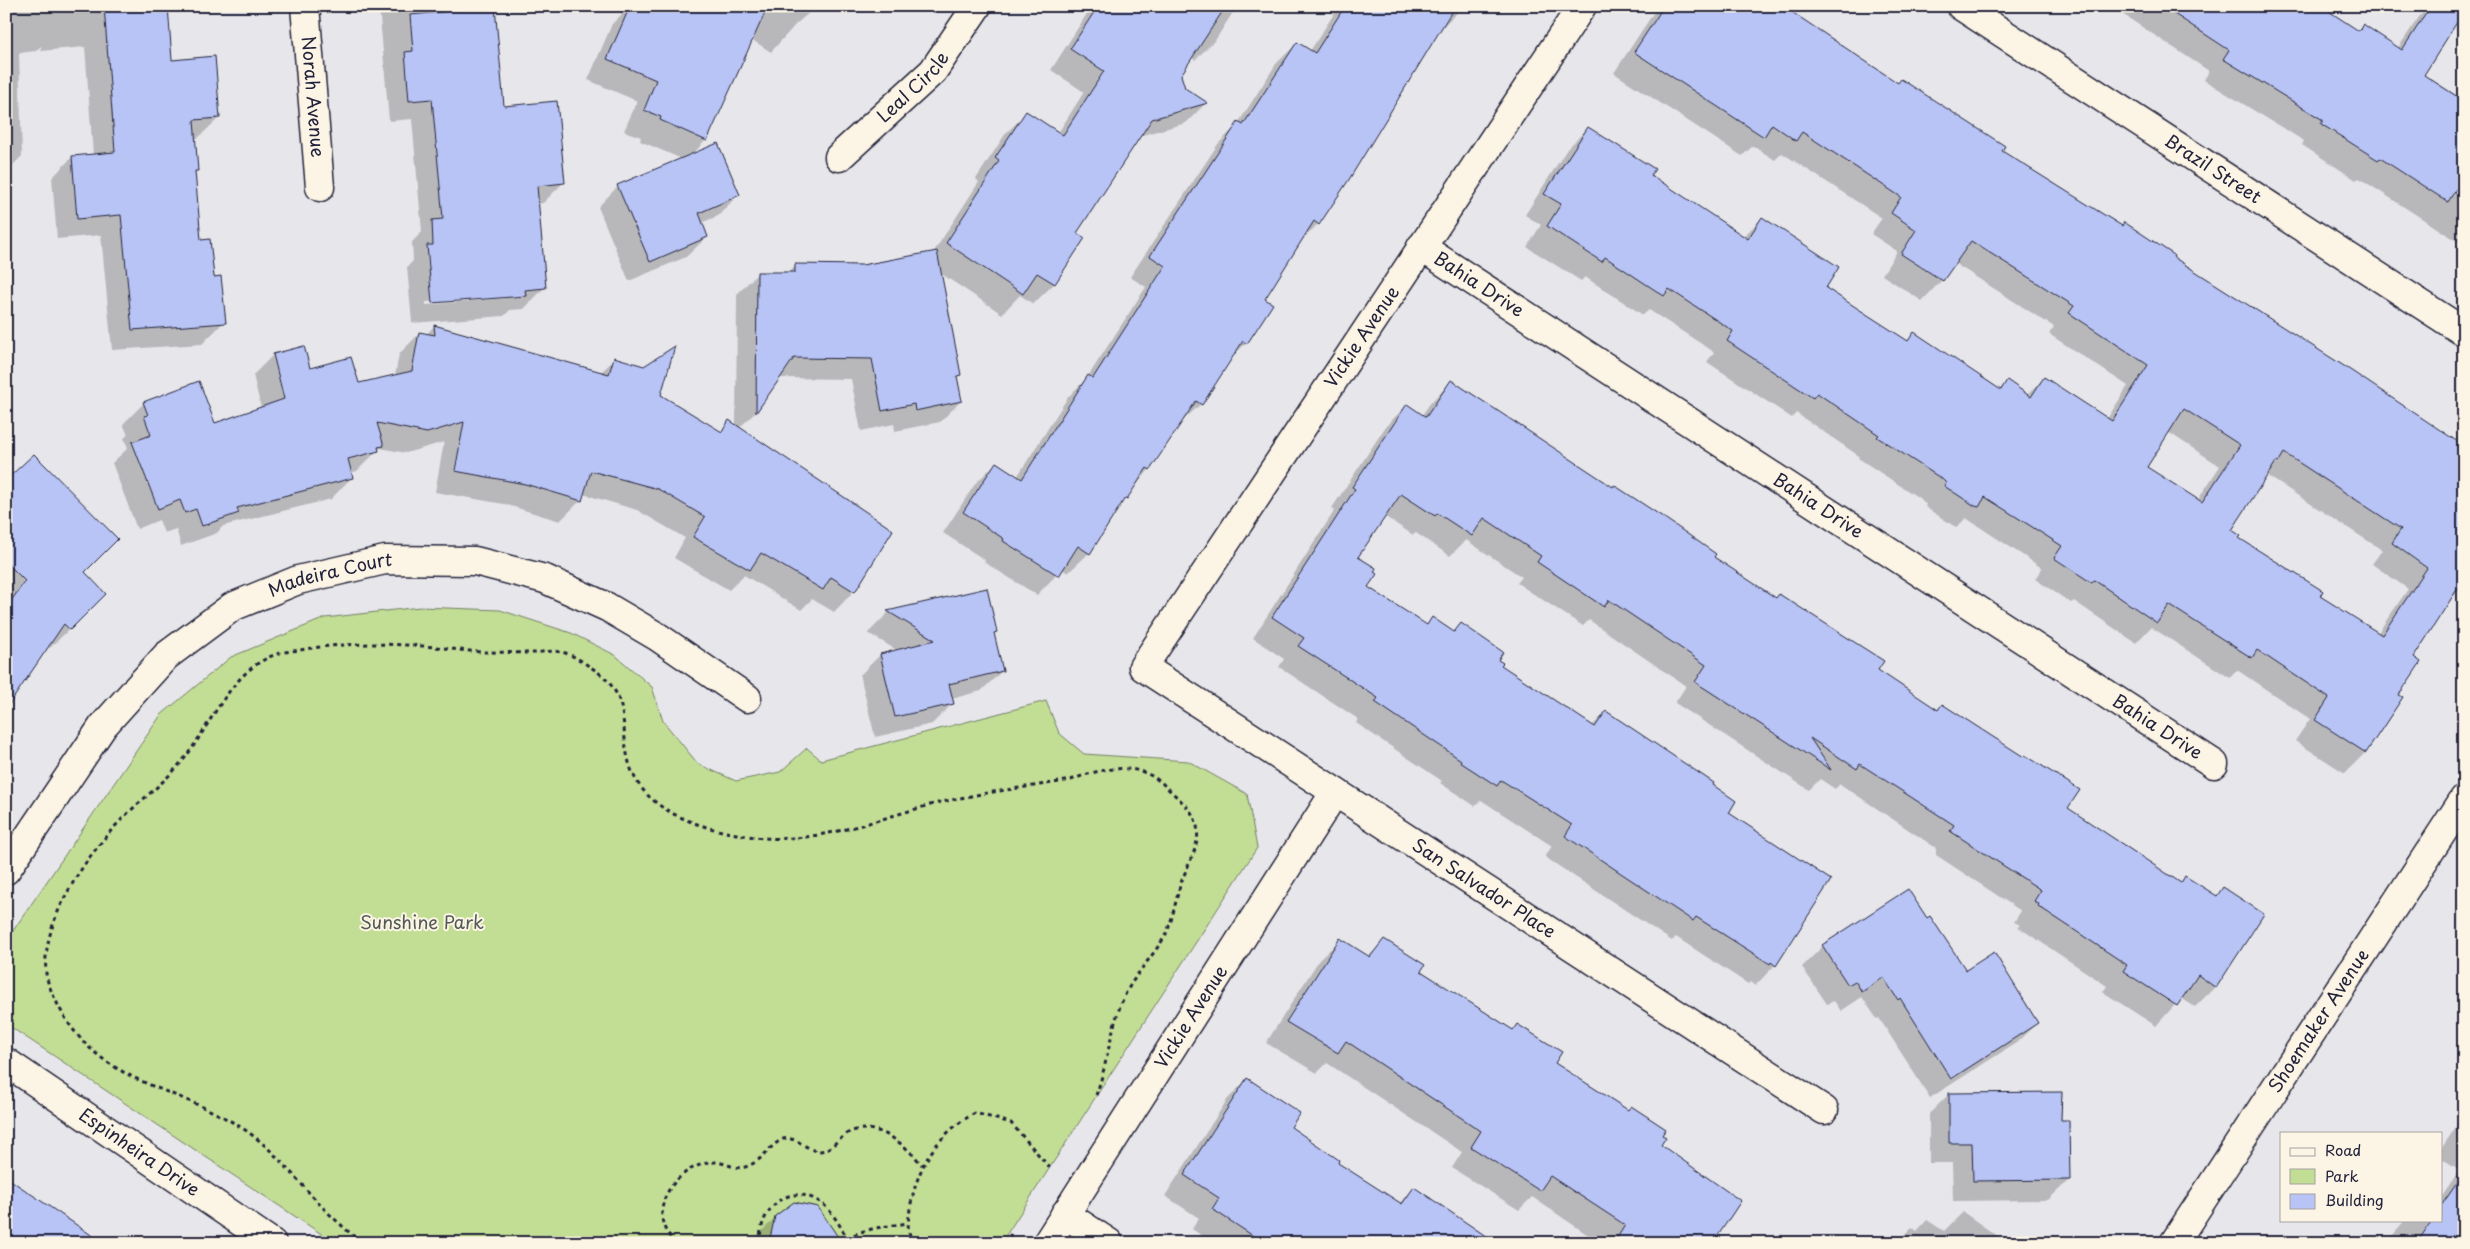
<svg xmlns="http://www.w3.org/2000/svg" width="2470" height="1249" font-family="'Playpen Sans',sans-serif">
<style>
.green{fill:#c2dd94;stroke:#728068}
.shadow{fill:#0003;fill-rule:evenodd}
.building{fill:#b7c4f5;stroke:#22223b;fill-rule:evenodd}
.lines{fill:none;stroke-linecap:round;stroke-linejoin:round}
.street-casing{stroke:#22223b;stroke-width:31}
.secondary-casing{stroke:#22223b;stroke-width:31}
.path{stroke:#22223b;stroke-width:3;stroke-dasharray:4 4;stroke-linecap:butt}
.street{stroke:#fcf5e5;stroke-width:28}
.secondary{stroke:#fcf5e5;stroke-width:28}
.labels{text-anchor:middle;stroke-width:4;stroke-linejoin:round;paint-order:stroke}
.street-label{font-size:18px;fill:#22223b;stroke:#fcf5e5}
.park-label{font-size:18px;fill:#525a56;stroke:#fcf5e5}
</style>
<rect width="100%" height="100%" fill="#e7e6ea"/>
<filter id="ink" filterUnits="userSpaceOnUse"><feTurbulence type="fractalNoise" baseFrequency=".02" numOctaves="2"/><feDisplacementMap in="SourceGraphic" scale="10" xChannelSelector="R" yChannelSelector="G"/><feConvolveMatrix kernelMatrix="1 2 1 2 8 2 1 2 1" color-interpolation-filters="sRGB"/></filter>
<g filter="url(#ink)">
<path class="green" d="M420 607 500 610 571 633 615 655 652 687 663 721 698 764 736 781 780 772 807 748 821 760 1046 701 1059 733 1084 754 1188 761 1247 794 1257 848 1001 1243H335L6 1024V941L161 715 231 657 325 618Z"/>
<path class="shadow" d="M6 6H167L171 61 219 118 198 138 194 139 197 170 194 173 200 241 213 278 223 323 202 344 112 350 101 235 57 239 52 178 72 157 93 155 85 47 41 51V46L36 51 19 53 22 156 6 172Z
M379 6H494L503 108 563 183 543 203 538 204 544 288 524 309 510 310 504 316 412 323 407 267 413 261 412 242 422 232 412 119 389 121ZM522 295 520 297 426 305V302Z
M630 6H817L796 24 771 52 752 40 706 140 691 156 738 195 718 216 701 223 707 237 686 257 629 281 598 207 618 186 682 159 640 141 641 137 624 131 637 101 588 80 612 24Z
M1086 6H1237L1216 39 1195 60 1191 57 1180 75 1184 89 1206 103 1186 123 1139 136 1075 233 1083 239 1054 284 1033 304 1020 295 1002 314 940 273 960 374 956 378 961 401 940 422 895 431 894 424 861 431 851 379 779 378 755 413 739 428 854 591 834 612 812 599 801 610 744 575 729 590 674 558 685 538 637 510 583 494 581 500 560 521 504 504 435 492 444 442 406 453 380 448 357 471 350 473 351 478 331 499 223 526 217 533 181 546 176 529 164 533 159 520 137 529 112 463 128 448 124 438 128 435 123 424 144 403 215 424 261 408 253 375 273 355 358 385 395 376 399 354 419 334 426 335 434 326 600 373 615 359 660 396 720 432 730 422 736 426 737 294 758 273H788L795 266 862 267 933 253 979 182 976 179 1006 133 1027 113 1058 133 1084 92 1051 70 1090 9Z
M1339 6H1464L1440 29 1318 224 1299 243 1263 299 1246 343 1230 359 1201 404 1179 424 1149 470 1119 505 1089 553 1068 573 1062 569 1037 595 984 562 985 560 943 533 975 484 996 463 1017 477 1068 397 1087 378 1146 287 1130 277 1218 144 1237 125 1276 64 1297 43 1310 51Z
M1658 6H1780L2000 151 2121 227 2124 224 2171 257 2457 444 2461 440 2464 442V585L2447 603 2413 658 2398 695 2402 698 2365 753 2345 773 2295 741 2310 719 2237 670 2230 678 2151 627 2136 643 2074 601 2071 603 2035 579 2042 568 1966 518 1957 527 1954 526 1925 507 1926 505 1922 500 1858 458 1859 456 1796 413 1792 418 1707 362 1714 352 1649 310 1643 315 1585 277 1581 281 1527 247 1541 225 1525 215 1567 149 1588 128 1649 176 1743 237 1762 218 1824 288 1906 342 1914 334 1999 390 2007 382 2027 395 2044 378 2107 419 2128 386 2049 334 2054 327 1954 263 1942 280 1922 301 1882 275 1897 251 1871 234 1882 218 1782 153 1775 160 1753 146 1742 156 1614 73ZM2168 432 2220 466 2197 501 2146 467ZM2266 475 2382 550 2372 564 2408 589 2377 634 2318 596 2238 539 2231 530Z
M2110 6H2319L2358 32 2363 26 2398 48 2419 17 2429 6H2455L2423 74 2464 100V253L2456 248 2460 243 2359 178 2356 180 2302 145 2304 141 2204 80 2209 71Z
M1451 382 1937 711 1942 705 2066 809 2179 883 2185 878 2215 897 2223 889 2215 987 2195 1007 2181 998 2156 1026 2103 992 2107 986 2018 927 2020 925 2014 922 2021 911 1936 855V848L1840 784 1835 789 1820 779 1809 790 1675 703 1686 686 1589 620 1583 626 1517 583 1522 577 1466 540 1450 556 1416 533 1413 535 1384 516 1356 557 1366 587 1426 625 1432 619 1453 633 1461 625 1500 666 1592 726 1606 712 1711 785 1727 813 1775 965 1755 986 1750 982 1748 984 1676 937 1672 941 1545 857 1552 846 1481 800 1475 806 1440 783 1442 781 1356 723 1358 719 1279 667 1284 659 1253 638 1335 510 1332 508 1386 426 1407 405 1422 415 1431 402Z
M6 474 11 477 83 572 105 594 50 648 6 604Z
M986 590 996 632 993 635 1002 671 981 691 951 699 952 704 932 724 875 737 860 675 880 655 898 651 868 633 888 613Z
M1927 920 1966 972 2037 1023 2016 1043 1930 1098 1879 1018 1877 1019 1862 997 1841 1011 1834 1001 1827 1004 1802 967 1823 946Z
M1340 940 1368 957 1385 940 1420 971 1512 1031 1517 1025 1553 1064 1661 1135 1659 1145 1712 1243H1600L1532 1197 1519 1210 1452 1168 1462 1152 1327 1063 1317 1073 1266 1043 1319 960Z
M1247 1079 1289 1128 1336 1163 1399 1204 1414 1188 1494 1243H1213L1192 1229 1199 1218 1165 1196 1227 1100Z
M1949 1094 2060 1121 2069 1180 2048 1200 1953 1201 1952 1163H1929V1114Z
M2464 1115V1243H2386L2406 1220H2441V1198L2460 1170 2441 1158V1149Z
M1963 1212 2007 1243H1896L1912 1227 1917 1231 1927 1220 1944 1231Z
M776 1217 826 1243H753L755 1238Z"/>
<path class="building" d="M104 6H168L172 60 215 56 220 118 194 120 198 171H195L201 240 210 239 214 277 221 276 226 323 132 330 121 215 77 219 72 156 115 152Z
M630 6H768L707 141 660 120 661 117 644 110 656 80 607 59Z
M1098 6H1226L1181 75 1185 88 1208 103 1152 119 1077 233 1085 238 1055 284 1037 273 1023 294 946 243 999 161 995 158 1026 111 1063 135 1104 71 1070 49Z
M1345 6H1455L1350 178 1319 225 1314 221 1265 299 1273 304 1247 344 1243 341 1202 405 1196 401 1150 470 1147 468 1127 499 1125 498 1090 554 1078 546 1059 576 1003 541 1004 539 963 512 996 462 1022 479 1088 375 1093 378 1165 266 1150 256 1238 122 1243 125 1297 42 1315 53Z
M1664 6H1783L1898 83 1901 79 2005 146 2002 151 2122 226 2124 222 2174 255 2173 257 2344 366 2464 446V592L2458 588 2414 657 2421 662 2399 695 2403 697 2366 753 2315 720 2329 698 2257 650 2252 658 2169 605 2157 623 2094 580 2092 583 2054 558 2062 546 1985 497 1979 507 1975 506 1944 486 1946 483 1942 479 1877 437 1879 435 1817 393 1813 398 1727 341 1733 331 1669 289 1664 296 1605 257 1602 262 1547 226 1561 204 1544 194 1588 127 1655 169 1651 175 1748 239 1762 217 1839 267 1826 288 1908 341 1914 332 2001 390 2007 380 2031 397 2044 377 2112 421 2148 365 2069 313 2074 306 1971 241 1943 281 1901 254 1916 230 1891 213 1901 197 1802 132 1796 141 1772 124 1764 137 1634 52ZM2184 409 2240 445 2202 502 2147 467ZM2284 453 2401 529 2392 543 2427 568 2382 635 2320 596 2323 591 2239 538 2241 536 2232 530 2276 462 2278 463Z
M2162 6H2321L2359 31 2363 24 2402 50 2431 6H2457L2464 11 2424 75 2464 101V176L2448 202 2380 158 2378 160 2321 124 2323 120 2223 59 2229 50Z
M495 7 504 106 557 101 565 183 537 186 546 288 525 290 526 296 432 303 427 245H433L432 220 443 219 432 99 409 101 405 52 413 51 410 15Z
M718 143 740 195 699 213 708 237 650 262 617 185Z
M937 251 961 375 957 376 962 401 915 411 914 404 882 411 872 359 794 358 756 413 757 272H795V264L862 265Z
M434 325 609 374 614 357 644 366 675 346 661 395 722 432 729 420 893 530 855 592 831 577 823 590 761 553 750 570 693 537 705 517 658 489 591 471 582 501 525 484 455 471 464 422 427 433 377 423 384 446 378 447 379 451 348 459 353 478 237 508 239 513 202 526 196 509 185 513 180 500 158 509 132 442 151 435 144 416 148 415 143 402 199 381 215 423 284 399 273 354 304 346 310 368 351 357 359 383 412 371 419 332 435 335Z
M1451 380 1613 487 1614 485 1666 519 1716 554 1714 557 1776 598 1779 594 1884 661 1878 670 1938 710 1942 704 2024 757 2025 755 2080 790 2068 808 2181 883 2185 876 2217 896 2223 887 2264 914 2216 988 2198 975 2177 1006 2123 971 2127 965 2038 906 2039 904 2034 901 2041 890 1950 831 1954 825 1860 764 1857 769 1810 738 1831 770 1695 682 1706 665 1609 600 1604 607 1537 562 1541 556 1484 518 1472 536 1437 513 1435 516 1401 494 1358 557 1376 568 1374 572 1377 574 1368 587 1427 625 1432 617 1454 632 1461 623 1503 652 1498 660 1503 663 1501 665 1595 727 1606 711 1714 783 1713 785 1736 801 1729 813 1831 880 1776 966 1771 962 1770 964 1696 917 1693 921 1565 836 1572 825 1501 780 1497 786 1460 762 1461 760 1375 702 1378 698 1298 646 1304 638 1272 617 1355 489 1352 487 1407 404 1426 417Z
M34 454 118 539 85 572 106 594 70 630 64 624 6 709V608L25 581 6 562V480Z
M987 588 997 632 994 633 1003 671 949 684 954 704 895 717 880 654 935 640 887 611Z
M1908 889 1927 918 1930 916 1966 970 1994 952 2038 1023 1951 1079 1900 998 1898 1000 1883 977 1862 992 1855 981 1848 985 1822 945Z
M1340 938 1370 957 1384 939 1425 965 1421 971 1513 1030 1517 1024 1562 1052 1555 1063 1628 1110 1631 1106 1666 1129 1662 1135 1666 1137 1661 1145 1741 1201 1713 1243H1614L1625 1225 1550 1176 1540 1191 1471 1147 1481 1131 1346 1041 1338 1053 1286 1022Z
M1247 1078 1300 1113 1291 1127 1339 1160 1338 1163 1402 1204 1414 1187 1496 1243H1264L1212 1209 1219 1198 1184 1175Z
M2062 1092 2061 1120H2069L2070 1180 1973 1181 1972 1143H1949V1093Z
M2464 1173V1243H2417L2432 1220H2441V1206Z
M6 1177 103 1243H6Z
M794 1202 818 1207 842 1243H769L775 1216Z"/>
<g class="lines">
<g class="street-casing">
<g id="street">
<path id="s1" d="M305 6 320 187"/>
<path id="s2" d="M1582 6 1143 667 1824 1110"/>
<path id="s3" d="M1961 6 2464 332"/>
<path id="s4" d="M839 157 933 71 977 6"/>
<path id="s5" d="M1421 247 2214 764"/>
<path id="s6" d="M6 870 103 726 166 656 232 607 298 580 385 560 475 561 545 579 607 607 658 637 747 698"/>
<path id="s7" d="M6 1062 272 1243"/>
<path d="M1065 1214 1109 1243"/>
<path id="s8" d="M1047 1243 1335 792"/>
</g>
</g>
<g class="secondary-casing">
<g id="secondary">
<path id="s9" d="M2174 1243 2464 799"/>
</g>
</g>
<path class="path" d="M361 1243C346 1229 330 1216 317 1201 293 1176 272 1147 242 1128 174 1084 99 1086 58 1005 53 995 47 983 46 973 41 918 90 850 127 814 146 796 167 780 184 759 211 725 230 672 274 655 281 652 292 651 300 650 339 643 382 643 422 646 442 647 462 651 483 652 500 652 518 653 535 653 543 652 553 650 561 652 572 654 583 662 592 668 635 696 617 728 631 769 648 816 711 831 755 837 822 846 886 814 951 800 991 791 1031 787 1071 780 1101 768 1138 760 1164 785 1174 795 1191 807 1196 822 1203 844 1186 866 1180 886 1175 902 1173 919 1166 934 1154 956 1135 973 1124 997 1110 1028 1108 1063 1096 1095
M676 1243C673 1239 668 1235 666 1231 650 1199 683 1163 715 1162 725 1162 735 1170 745 1167 762 1162 768 1147 781 1140 795 1133 807 1152 820 1151 830 1151 839 1138 848 1133 876 1119 906 1145 922 1165
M760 1243C759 1210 786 1182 818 1201 831 1208 840 1226 847 1238
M840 1243C860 1228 884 1227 908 1223
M914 1243C906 1232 908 1222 910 1209 917 1166 937 1134 975 1113L1011 1123 1051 1169
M1005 1243 1011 1234"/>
<use href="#street" class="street"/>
<use href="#secondary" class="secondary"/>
</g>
</g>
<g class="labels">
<g class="street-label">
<text dy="6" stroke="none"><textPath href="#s4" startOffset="102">Leal Circle</textPath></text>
<text dy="6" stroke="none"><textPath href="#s1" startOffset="91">Norah Avenue</textPath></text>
<text dy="6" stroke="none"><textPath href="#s3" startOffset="300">Brazil Street</textPath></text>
<text dy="6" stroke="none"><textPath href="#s5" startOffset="69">Bahia Drive</textPath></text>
<text transform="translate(1362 337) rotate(-56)" y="6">Vickie Avenue</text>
<text dy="6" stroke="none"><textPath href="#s5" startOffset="474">Bahia Drive</textPath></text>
<text dy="6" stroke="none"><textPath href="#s6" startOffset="454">Madeira Court</textPath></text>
<text dy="6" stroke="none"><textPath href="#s5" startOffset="879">Bahia Drive</textPath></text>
<text dy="6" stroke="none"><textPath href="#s2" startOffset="1200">San Salvador Place</textPath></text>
<text dy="6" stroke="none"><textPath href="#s8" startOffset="268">Vickie Avenue</textPath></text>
<text dy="6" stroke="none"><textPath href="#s9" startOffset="265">Shoemaker Avenue</textPath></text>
<text dy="6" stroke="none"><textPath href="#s7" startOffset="161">Espinheira Drive</textPath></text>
</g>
<g class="park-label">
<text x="422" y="929">Sunshine Park</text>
</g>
</g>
<rect width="2470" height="1249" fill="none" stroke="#fcf5e5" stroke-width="25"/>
<rect x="12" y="12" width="2445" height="1224" fill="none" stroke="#22223b" stroke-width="2" filter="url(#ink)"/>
<rect x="2280" y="1132" width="162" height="90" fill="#fcf5e5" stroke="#a5a1a1"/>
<rect x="2290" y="1148" width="25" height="8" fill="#fcf5e5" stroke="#a5a1a1"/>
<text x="2325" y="1156" font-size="15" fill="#22223b">Road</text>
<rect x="2290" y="1169" width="25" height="15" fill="#c2dd94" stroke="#a5a1a1"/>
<text x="2325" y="1182" font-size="15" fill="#22223b">Park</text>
<rect x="2290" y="1194" width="25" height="15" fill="#b7c4f5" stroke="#a5a1a1"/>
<text x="2325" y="1206" font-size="15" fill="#22223b">Building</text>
</svg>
